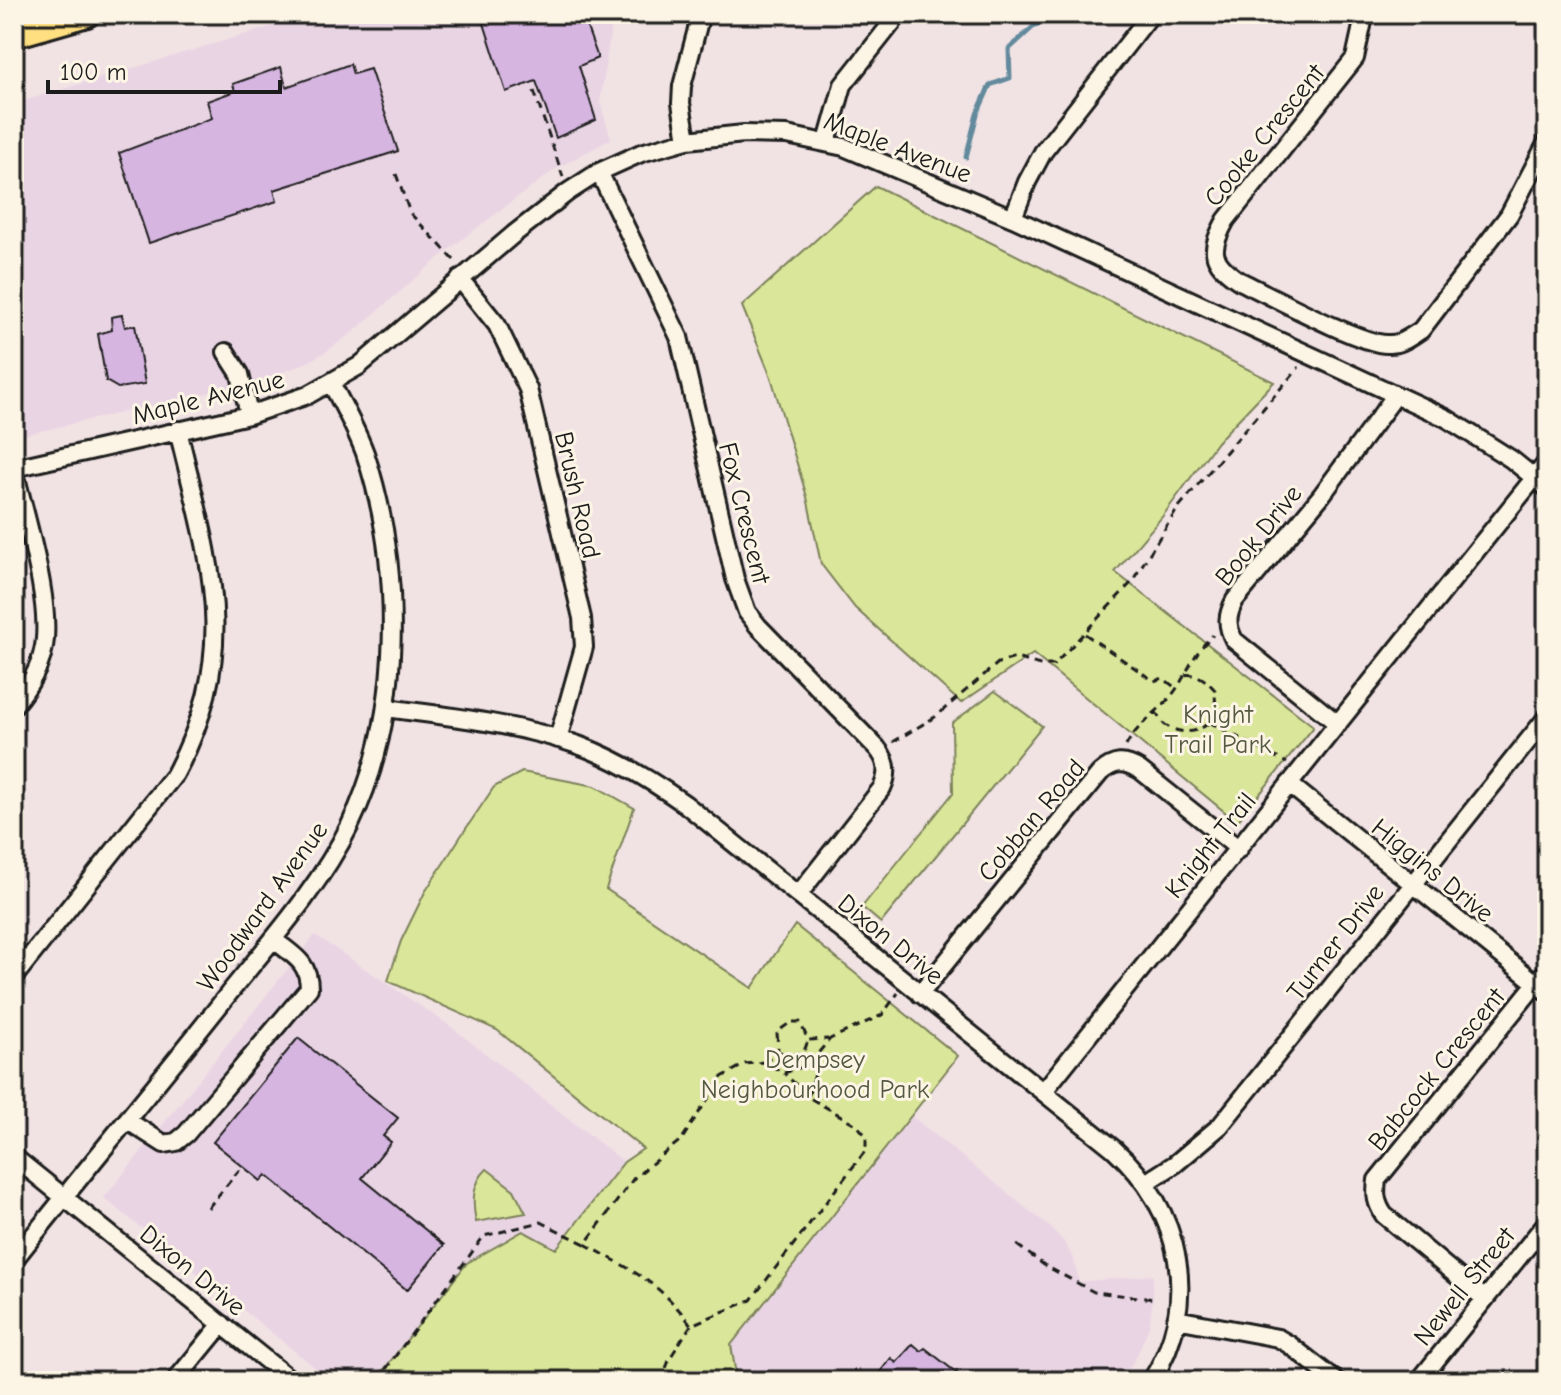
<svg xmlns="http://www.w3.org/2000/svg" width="1561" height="1395" font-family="'Comic Neue',sans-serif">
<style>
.built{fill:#e9d4e3}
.green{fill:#dae699;stroke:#7b815a;stroke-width:2}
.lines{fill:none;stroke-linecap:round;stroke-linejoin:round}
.stream{stroke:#628a9c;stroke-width:5}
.building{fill:#d6b5e1;stroke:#1c1c1c;stroke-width:2}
.minor-casing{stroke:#1c1c1c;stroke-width:22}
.highway-casing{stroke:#1c1c1c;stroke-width:30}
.path{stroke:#1c1c1c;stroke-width:3;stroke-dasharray:8 6;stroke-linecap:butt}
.minor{stroke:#fcf5e5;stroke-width:16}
.highway{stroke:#ffdf80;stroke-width:24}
.labels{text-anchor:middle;stroke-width:6;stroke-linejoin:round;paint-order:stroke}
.street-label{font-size:26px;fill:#1c1c1c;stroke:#fcf5e5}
.park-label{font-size:26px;fill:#555942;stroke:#fcf5e5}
</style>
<rect width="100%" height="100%" fill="#f1e2e4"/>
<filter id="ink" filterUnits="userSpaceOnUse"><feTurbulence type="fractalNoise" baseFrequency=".0125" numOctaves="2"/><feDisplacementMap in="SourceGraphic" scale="16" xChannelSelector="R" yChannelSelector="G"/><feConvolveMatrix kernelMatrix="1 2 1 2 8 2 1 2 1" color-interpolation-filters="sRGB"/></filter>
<g filter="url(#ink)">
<path class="built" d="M313 14H613L600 102 611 139 557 168 511 202 448 250 353 332 327 351 306 363 260 381 14 437V104Z
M315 935 450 1026 624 1162 556 1249 467 1263 375 1381H332L104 1198Z
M910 1115 1051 1228 1064 1242 1074 1260 1079 1282 1153 1275V1297L1149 1327 1136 1357 1121 1381H737L731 1345Z"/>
<path class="green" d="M876 186 1274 382 1217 442 1162 517 1115 572 1312 725 1313 728 1237 822 1033 654 961 703 855 608 821 564 807 497 771 377 742 306Z
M995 691 1042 726 881 923 862 907 953 793 952 723Z
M522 772 595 786 634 808 606 889 752 988 795 925 958 1056 731 1345 737 1381H375L467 1263 523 1231 556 1249 624 1162 643 1149 497 1030 388 981 401 941 425 892 461 836 494 787Z
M487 1169 514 1190 526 1213 476 1222C472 1202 472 1183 487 1169Z"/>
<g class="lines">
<path class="stream" d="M966 157 977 114 990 85 1010 78 1009 49 1033 27 1061 14"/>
</g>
<path class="building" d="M481 14H582L598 58 579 66 596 120 556 138 536 81 506 92Z
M350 64 353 74 370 69 398 151 274 190 277 201 149 243 119 153 212 118 207 101 235 91 233 84 281 67 286 87Z
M122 315 125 327 135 325 145 384 118 388 106 381 98 334 112 330 111 317Z
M298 1038 398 1118 383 1136 391 1142 362 1178 444 1245 407 1290 266 1175 261 1181 213 1142Z
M913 1344 921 1351 925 1348 967 1381H873L891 1358 896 1363Z"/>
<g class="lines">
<g class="minor-casing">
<path id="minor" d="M1364 17 1355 58 1226 220C1210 249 1209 260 1238 280 1268 294 1359 344 1387 344 1401 345 1410 337 1421 330L1509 215 1547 142
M687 140 681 103 682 86 701 14
M827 142 843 85 899 14
M599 172 679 337 735 579 747 612 758 626 877 748C888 761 889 773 882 788L798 895
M1013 218 1027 182 1043 152 1151 14
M460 279 497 325 528 389 582 618 584 647 558 739
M226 352 240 374 249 415
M14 468 249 415 308 395 359 366 514 234 568 192 599 172 641 153 687 140 744 134 787 135 844 147 1013 218 1446 418 1511 459 1547 488
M14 469C25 517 54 607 43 651 39 671 27 689 14 705
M386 708C449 716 518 724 578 745 617 759 651 780 685 804L1114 1149C1181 1209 1202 1303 1151 1381
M1338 724 1234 640C1226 625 1227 615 1235 600L1321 496 1395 396
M1289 784 1547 992
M14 977 175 774C243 647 209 561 178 430
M920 994 1100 773C1114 761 1124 760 1140 770L1239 849
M1043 1092 1547 462
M128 1121 164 1144 176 1142 186 1134 309 988C309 961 292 955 273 939
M14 1157 292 1381
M1147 1182 1175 1164 1220 1126 1547 717
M14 1260C85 1170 159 1082 230 992 272 940 320 886 350 825 403 715 403 568 365 453 356 429 343 405 331 383
M1485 1299 1384 1215C1376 1203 1375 1195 1377 1180L1547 970
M1176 1319 1278 1338 1290 1345 1336 1381
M175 1381 222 1324
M1419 1381 1547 1222
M1542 1381 1547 1375"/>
</g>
<g class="highway-casing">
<path id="highway" d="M14 35 87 14"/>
</g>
<path class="path" d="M534 91 563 177
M396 174 410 213 454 260
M1085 634 1154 681 1163 678 1177 689
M1155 711C1159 716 1161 723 1167 726 1184 737 1210 732 1215 710 1216 704 1215 696 1215 690 1205 679 1198 673 1183 675
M1209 722 1287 763
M893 742 935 717 998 663 1016 658 1040 665H1054L1131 583 1178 508 1299 367
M1126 746C1138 722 1163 710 1177 688 1191 666 1193 654 1213 635
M778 1051C790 1058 794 1056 805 1049L808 1040
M795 1056 808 1065 815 1074 808 1097
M764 1062 778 1051 777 1032 791 1022H800L808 1040 828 1039
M208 1208 240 1169
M585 1244C629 1269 660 1282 691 1325L751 1300 866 1150V1136L857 1125 808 1097 784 1073
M1017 1245 1044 1265 1094 1292 1155 1299
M377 1381 484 1236 541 1222 585 1244 634 1178 682 1139 722 1077 745 1064 764 1062 784 1073 808 1065 830 1039 882 1015 898 993
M661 1381 670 1358 691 1325"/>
<use href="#minor" class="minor"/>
<use href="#highway" class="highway"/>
</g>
</g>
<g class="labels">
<g class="street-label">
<text transform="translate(1264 135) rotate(-51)" y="9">Cooke Crescent</text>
<text transform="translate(898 147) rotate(21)" y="9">Maple Avenue</text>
<text transform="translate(208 397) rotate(-14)" y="9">Maple Avenue</text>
<text transform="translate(578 495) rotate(77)" y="9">Brush Road</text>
<text transform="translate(745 513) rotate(76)" y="9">Fox Crescent</text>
<text transform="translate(1258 535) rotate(-51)" y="9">Book Drive</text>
<text transform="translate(1031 820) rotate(-50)" y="9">Cobban Road</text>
<text transform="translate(1210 845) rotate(-51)" y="9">Knight Trail</text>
<text transform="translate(1433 870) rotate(39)" y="9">Higgins Drive</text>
<text transform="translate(262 906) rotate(-54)" y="9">Woodward Avenue</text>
<text transform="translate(891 939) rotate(39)" y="9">Dixon Drive</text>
<text transform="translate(1335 942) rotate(-52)" y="9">Turner Drive</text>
<text transform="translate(1436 1069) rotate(-51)" y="9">Babcock Crescent</text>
<text transform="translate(193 1270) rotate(39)" y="9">Dixon Drive</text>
<text transform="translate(1464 1286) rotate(-51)" y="9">Newell Street</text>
</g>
<g class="park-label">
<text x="1218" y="723">Knight<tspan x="1218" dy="30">Trail Park</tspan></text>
<text x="815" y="1068">Dempsey<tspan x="815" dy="30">Neighbourhood Park</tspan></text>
</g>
</g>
<rect width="1561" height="1395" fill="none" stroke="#fcf5e5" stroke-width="48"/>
<rect x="24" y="24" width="1513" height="1347" fill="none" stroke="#1c1c1c" stroke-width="3" filter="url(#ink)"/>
<path d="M48 80v12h232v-12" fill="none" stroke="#1c1c1c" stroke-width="4"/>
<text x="60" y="80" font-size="24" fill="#1c1c1c" stroke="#fcf5e5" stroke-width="6" paint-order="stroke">100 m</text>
</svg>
